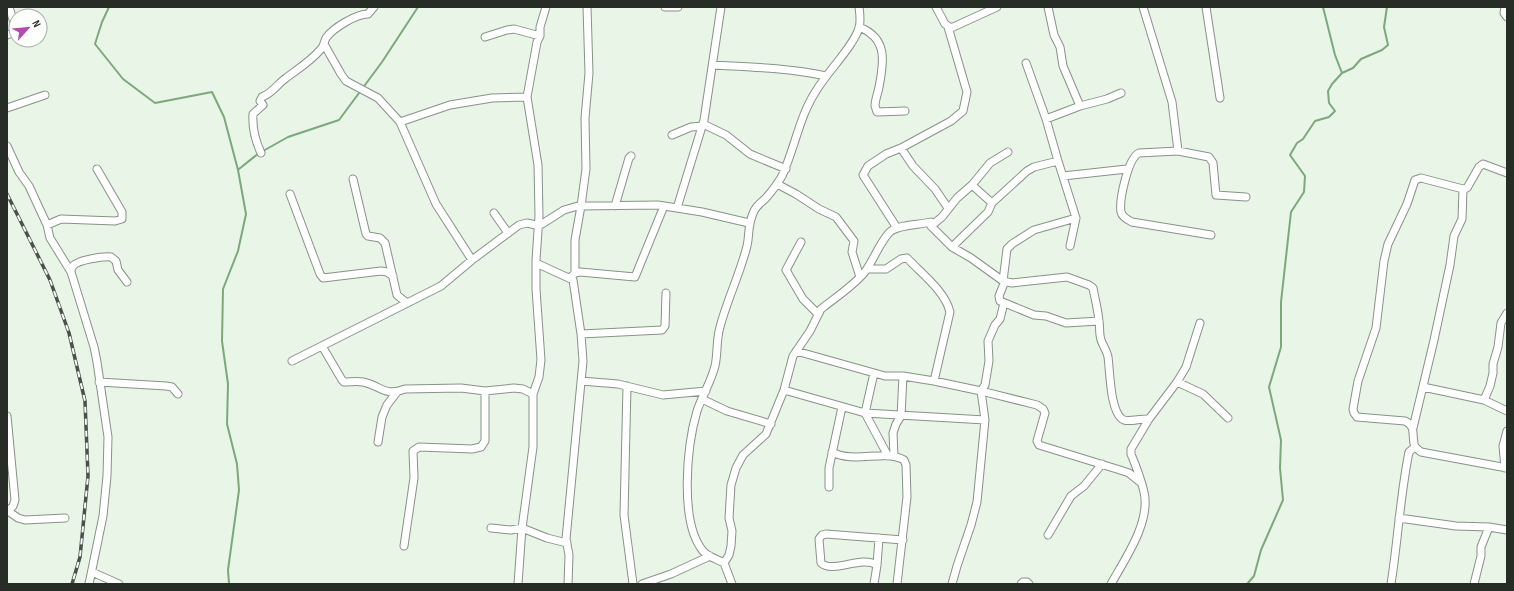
<svg xmlns="http://www.w3.org/2000/svg" width="1514" height="591" font-family="'Sofia Sans Condensed',sans-serif">
<style>
.lines{fill:none;stroke-linecap:round;stroke-linejoin:round}
.stream{stroke:#7ca97b;stroke-width:2}
.street-casing{stroke:#879387;stroke-width:9}
.street{stroke:#fff;stroke-width:7}
.rail-casing{stroke:#4a504a;stroke-width:3.5}
.rail{stroke:#fcfffc;stroke-width:2;stroke-dasharray:6;stroke-linecap:butt}
</style>
<rect width="100%" height="100%" fill="#e8f5e7"/>
<g class="lines">
<path class="stream" d="M109 7 102 22 95 44 123 79 155 103 212 92 224 117 238 170 246 214 238 251 223 289 222 341 228 384 227 424 237 464 239 490 228 570 229 584
M1323 7 1335 55 1342 73
M263 151 288 137 339 120 382 62 418 7
M239 169 259 153
M1247 584 1254 576 1261 550 1283 500 1280 468 1281 440 1269 387 1281 347V302L1291 212 1304 192 1305 176 1290 155 1297 143 1303 139 1315 121 1329 117 1335 111 1329 103 1328 91 1332 84 1342 73 1353 68 1361 59 1382 50 1388 45 1384 27 1387 7"/>
<g class="street-casing">
<path id="street" d="M665 7H678
M936 7 945 24 951 28 997 7
M1143 7 1172 102 1178 151
M1206 7 1220 98
M1505 7 1504 13 1507 17
M859 27C888 38 884 62 879 87 878 93 875 100 875 106 876 108 876 110 877 112L905 111
M7 35 16 32V29L9 7
M485 37 507 30 514 29 540 36
M324 44 341 74 346 81 378 98 400 122 436 204 472 260
M1026 63 1046 119 1058 161 1076 218 1070 246
M713 65C751 67 788 68 826 76
M1080 106 1107 99 1121 93
M7 108 45 95
M1046 119 1080 106 1063 66 1060 47 1054 35 1048 7
M400 122 450 105 492 98 527 97
M703 124 726 135 750 154 786 169
M672 135 691 127 703 126
M7 146 19 172 29 186 47 225 50 238 71 272 94 347 97 362 108 437 107 476 103 516 89 584
M901 148 913 166 935 189 948 208
M261 153C255 140 252 128 253 114L263 105 260 101 262 97C274 92 276 85 286 78 298 69 311 61 321 49 324 46 324 42 326 38 333 28 356 14 368 14L374 7
M1507 173 1483 164 1479 167 1467 188 1463 189 1421 178 1415 180 1407 204 1388 244 1384 261 1376 328 1358 381 1353 409 1354 413 1357 417 1405 421C1417 426 1411 437 1415 447L1421 452 1507 468
M1063 176 1127 169
M353 179 366 234 368 236 380 238 385 243 397 295 407 303
M777 184 796 194 819 209 836 217 854 241 852 252 860 277
M972 185 992 203 1027 171 1034 167 1058 161
M290 194 320 274 323 278 381 271 387 272 393 276
M615 206 629 158 631 156
M677 208 704 120 721 7
M494 213 508 233
M47 225 61 219 115 221 122 219V212L97 169
M931 226 952 247 971 258 1003 281 1012 283 1067 277 1089 285 1093 288C1095 299 1098 310 1099 321 1100 327 1099 334 1101 340 1103 346 1107 351 1108 357 1110 371 1110 410 1122 419 1127 423 1141 418 1149 419L1131 449V454C1136 466 1141 479 1144 492 1151 522 1125 559 1111 584
M897 228 863 175 868 166 886 154 901 148 951 121 963 111 967 92 948 27
M1211 235 1132 222C1128 220 1122 217 1121 212 1119 200 1128 158 1139 153L1178 151 1209 157 1213 163 1216 195 1246 197
M801 242 786 270 803 299 818 314
M952 247 988 212 992 203
M536 263 573 280 581 334 583 361 566 539 569 555 568 584
M867 269H886L901 259 907 258C922 274 945 291 950 312L934 381
M71 272C71 271 72 267 73 266 77 260 104 256 111 257L116 261 118 270 127 282
M575 273V240L581 206 586 169 585 118 589 73 587 7
M572 276 575 273 580 272 635 277 664 206
M1003 281 1007 249 1012 244 1034 230 1076 218
M1005 281 999 296 1000 301 1034 315 1046 316 1066 323 1099 321
M581 334 662 330 665 326 666 293
M322 346 342 380 344 382C350 382 357 381 363 382 382 386 384 397 405 389L461 388 485 391 514 388 523 389 533 394V447L522 528 518 584
M796 351 885 376H903L934 381 981 391 1037 405 1043 409 1045 413 1037 441 1039 445 1120 470 1129 473 1140 482
M292 361 441 286 472 260 519 225 527 223 536 225 542 224 564 210 578 206 658 205 702 212 749 223
M874 373 865 413 888 456
M581 381 618 384 663 395 706 391
M99 382 166 386 172 387 178 394
M1177 382 1203 394 1228 418
M627 386 624 515 633 584
M1423 387 1484 400 1507 411
M784 390 865 413 985 420
M533 394 539 377 541 360 536 289V260L539 216 538 165 527 97 537 42 540 36V27L546 7
M702 399 727 411 771 424
M1484 400 1490 386 1493 373V364L1498 347 1501 323 1507 313
M7 416 15 500 13 506 7 512
M1149 419 1177 382 1186 367 1200 323
M1413 428 1434 340 1450 265 1454 236 1462 219 1463 189
M378 442 382 417 387 405 397 392
M832 452C855 464 884 449 904 460L906 465 907 497 897 584
M894 456 893 433 896 424 901 416 903 376
M1505 468 1503 446 1507 431
M829 487V468L842 407
M8 511 18 518 25 520 65 518
M1399 518 1456 526 1489 527 1507 530
M491 528 511 530 522 528 547 538 567 543
M1048 535 1071 496 1084 486 1102 464
M404 546 414 478 413 451 419 447 472 449 481 447 485 441V391
M724 563 729 555 731 546 732 531 729 518 731 485 736 468 743 455 766 434 784 390 793 356 810 331 821 309C835 298 853 286 864 273 873 262 881 239 891 231 901 224 919 225 931 222V226L942 217 957 198 972 185 990 163 1008 152
M877 565C861 555 833 574 821 563L819 539 822 535 826 534 903 540
M92 572 119 584
M642 584 671 574 710 556
M732 584 724 563C717 559 708 557 703 551 679 522 687 445 697 411 702 396 711 382 715 366 718 353 716 340 720 327 727 300 740 274 747 246 750 233 747 226 754 211 757 205 762 202 766 198 772 191 778 183 782 176 795 148 799 117 816 91 827 72 853 47 859 28 861 21 860 14 859 7
M874 584 877 565 879 538
M952 584 957 566 971 525 977 502 985 420 981 391 985 385 989 361 988 341 995 325 1000 319 1004 303
M1021 584 1023 582H1027L1029 584
M1391 584C1398 540 1400 496 1409 452L1415 447
M1474 584 1481 556V547L1489 527"/>
</g>
<use href="#street" class="street"/>
<g class="rail-casing">
<path id="rail" d="M7 194 50 280 69 333 85 401 88 476 80 557 72 584"/>
</g>
<use href="#rail" class="rail"/>
</g>
<rect width="1514" height="591" fill="none" stroke="#272c27" stroke-width="16"/>
<g transform="translate(28 28) rotate(63)"><circle r="19" fill="#fcfffc" stroke="#a7aba7"/>
<path d="M0-3L7 15L0 10L-7 15Z" fill="#b44bad"/>
<text y="-6" font-size="11" font-weight="bold" text-anchor="middle" fill="#272c27">N</text>
</g>
</svg>
